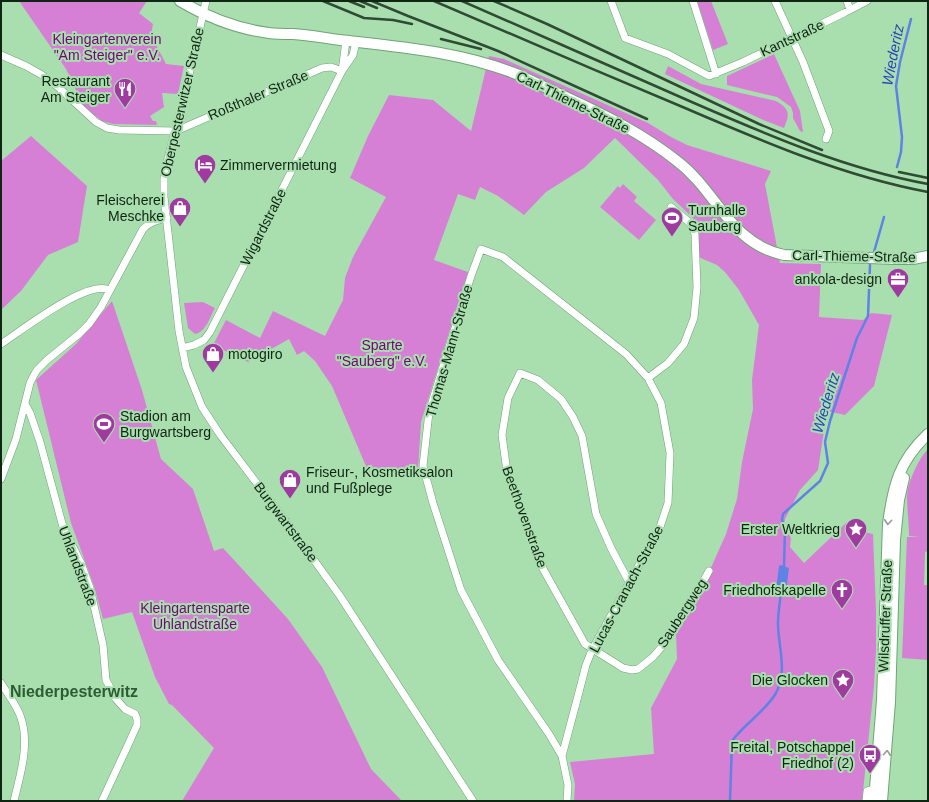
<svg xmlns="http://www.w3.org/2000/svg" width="929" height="802" font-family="Helvetica,sans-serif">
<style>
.green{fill:#d680d5}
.water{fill:#5f82e5}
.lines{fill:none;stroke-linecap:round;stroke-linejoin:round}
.stream{stroke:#5f82e5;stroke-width:2.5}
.minor-casing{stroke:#6fa375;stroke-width:8}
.secondary-casing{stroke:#6fa375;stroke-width:12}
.minor{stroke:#fff;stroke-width:7}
.secondary{stroke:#fff;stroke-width:10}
.rail{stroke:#2f4b33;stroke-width:2.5}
.oneway{stroke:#939d95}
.labels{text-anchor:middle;stroke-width:4;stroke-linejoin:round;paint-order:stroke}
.street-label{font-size:14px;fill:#102513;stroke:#a9dfae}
.park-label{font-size:14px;fill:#750078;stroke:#a9dfae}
.poi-label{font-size:14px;fill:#102513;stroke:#a9dfae;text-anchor:end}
.water-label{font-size:15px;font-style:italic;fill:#2845b8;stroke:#a9dfae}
.quarter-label{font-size:16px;font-weight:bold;fill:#2b5d33;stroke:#a9dfae}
</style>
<rect width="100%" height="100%" fill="#a9dfae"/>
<path class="green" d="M19 1H147L139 13 153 24 151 35 166 64 184 66 178 94 162 93 164 107 150 116 153 121H156L157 125 113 124 102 121 84 107 66 69Z
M697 1H711L728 44 713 50Z
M774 54 800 111 803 132 800 131 793 118V113L791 107 777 97 727 85V76Z
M489 56 504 59 648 123 671 137 687 145 771 171 765 184 780 263 821 264 819 317 863 320 871 313 892 315 874 386 845 415 827 411 818 470 800 490 785 519 784 525 791 538 790 547 804 563 847 522 854 519 865 522 864 532 873 534 876 610V650L874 686 862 801H574L575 784 570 762 654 754 651 708 677 659 676 634 705 581 726 534 737 499 742 462 753 409 752 380 759 325 739 290 725 272 717 265 696 256V221L673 199 658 180 615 138 584 168 546 192 524 215 498 196 480 187 475 200 458 194 434 260 468 272 421 422 418 470 371 478 332 386 315 361 304 351 297 355 289 339 248 362 213 345 226 320 260 338 273 311 325 336 343 300 345 278 353 257 386 197 350 178 368 136 389 95 433 100 471 131Z
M668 66 701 84 776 101C790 109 790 114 784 128L761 119 665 74Z
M31 136 87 186 78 242 48 255 21 291 1 310V161Z
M623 184 637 197 634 201 656 220 639 240 600 207 618 186 620 188Z
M112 301 142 390 161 459 193 489 214 551 223 548 288 619 322 667 371 769 402 801H182L214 748 172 705 169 704 155 677 132 612 103 619 94 586 71 523 36 380 76 344Z
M203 302 215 308C210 317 206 332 195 334L188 328 184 303Z
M928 449V551L925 552 924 585H928V660L902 658 907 537H920L909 536C909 523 907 510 907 498 907 484 918 459 928 449Z"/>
<path class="water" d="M781 565 789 568 786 592 782 595 779 594 776 590 779 566Z"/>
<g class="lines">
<path class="stream" d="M897 167 901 152 902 137 896 86 900 62 911 19
M874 252 884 217
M784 567 785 529 782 520 783 514 820 481 828 463 825 442 830 421 857 338 868 316 870 265
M730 801 732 741C744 724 765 712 776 693 788 671 778 647 778 623 778 613 780 602 781 592"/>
<g class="minor-casing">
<path id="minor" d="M206 1 184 97 166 166 164 178V197L179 331 186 367 202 407 221 436 290 527 340 596 473 801
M611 1 625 38 668 54 709 76 743 62 844 13 867 1
M693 1 716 74
M775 1 803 62 829 131 826 139
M847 1 850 10
M1 55 26 66 42 75 58 87 96 122 107 128 119 130 176 131
M342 71 346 41
M176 131 322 68 331 67 342 71
M1 344C21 331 87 279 109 290
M182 348 194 345 204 340 210 332 342 71 353 55 356 42
M648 378 668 363 684 344 694 318 697 287 695 234 690 223 671 207
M25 404 30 413 40 442 63 527 81 563 90 588 103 645 106 680 116 699 125 709 135 714 137 719V725L128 745 102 801
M1 479 16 439 30 383 34 375 37 370 47 360 79 334 89 324 101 307 143 229C150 222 157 220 167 218
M629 582 611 548 596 514 582 436 573 417 561 399 538 380 520 373 508 398 502 435 507 472 542 567 585 644 623 668 632 670 638 669 653 657 665 643 682 618 709 571
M1 683C7 693 18 707 21 718 30 745 20 775 14 801
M562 756 549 734 498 660 461 590 433 503 423 466 429 412 471 276 481 249 503 257 626 354 648 378 661 403 670 453 668 503 660 527 592 650 586 665 579 692 562 756 568 785 567 801
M866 801 867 791 871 790 878 791"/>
</g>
<g class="secondary-casing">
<path id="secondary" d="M180 1C207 17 238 29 269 33 277 34 285 34 293 34 309 35 324 38 340 40 401 47 462 52 519 75 535 82 550 90 566 97 605 115 643 134 677 161 718 192 729 243 784 255L896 259H913L928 256
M874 801 882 700 888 524C893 486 899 461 928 434
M882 801 890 702 895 540 899 500 904 478"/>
</g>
<use href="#minor" class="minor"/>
<use href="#secondary" class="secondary"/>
<path class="rail" d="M323 1 364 18 393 20 412 24
M349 1 364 7
M360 1 377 8
M372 1 408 16 498 51 647 119
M434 1C518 37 601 73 685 108 764 142 843 176 928 192
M462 1C539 35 617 69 694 103 770 136 846 169 928 184
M494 1 547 24 759 124 822 150
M441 39 481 49
M899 172 928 178"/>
</g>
<defs><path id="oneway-chevron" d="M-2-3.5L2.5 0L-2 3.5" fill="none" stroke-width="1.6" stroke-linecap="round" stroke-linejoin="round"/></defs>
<g class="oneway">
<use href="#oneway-chevron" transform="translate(888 522) rotate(95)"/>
<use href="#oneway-chevron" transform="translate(887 753) rotate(-86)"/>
</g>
<defs>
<g id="restaurant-pin" transform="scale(1.15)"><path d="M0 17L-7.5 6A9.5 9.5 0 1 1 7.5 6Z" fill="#9f3ba0" stroke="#a9dfae"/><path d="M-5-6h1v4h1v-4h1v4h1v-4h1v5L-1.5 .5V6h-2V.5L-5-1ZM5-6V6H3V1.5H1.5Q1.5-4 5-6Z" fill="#fff"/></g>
<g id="hotel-pin" transform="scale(1.15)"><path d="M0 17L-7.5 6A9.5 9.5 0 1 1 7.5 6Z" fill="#9f3ba0" stroke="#a9dfae"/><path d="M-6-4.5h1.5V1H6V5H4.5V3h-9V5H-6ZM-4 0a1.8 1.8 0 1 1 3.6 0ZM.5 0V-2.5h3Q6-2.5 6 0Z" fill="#fff"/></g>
<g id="shop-pin" transform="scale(1.15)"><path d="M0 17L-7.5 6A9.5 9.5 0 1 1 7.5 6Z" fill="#9f3ba0" stroke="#a9dfae"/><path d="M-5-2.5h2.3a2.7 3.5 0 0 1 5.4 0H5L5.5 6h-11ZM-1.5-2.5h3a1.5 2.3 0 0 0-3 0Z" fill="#fff"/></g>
<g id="stadium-pin" transform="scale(1.15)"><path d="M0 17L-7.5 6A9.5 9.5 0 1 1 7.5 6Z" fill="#9f3ba0" stroke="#a9dfae"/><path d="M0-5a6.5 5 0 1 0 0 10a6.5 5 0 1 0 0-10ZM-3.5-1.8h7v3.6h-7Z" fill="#fff"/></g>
<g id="office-pin" transform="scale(1.15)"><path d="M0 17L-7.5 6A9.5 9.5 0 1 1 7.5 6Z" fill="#9f3ba0" stroke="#a9dfae"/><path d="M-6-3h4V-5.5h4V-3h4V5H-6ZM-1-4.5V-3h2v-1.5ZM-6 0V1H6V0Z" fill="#fff"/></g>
<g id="sight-pin" transform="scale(1.15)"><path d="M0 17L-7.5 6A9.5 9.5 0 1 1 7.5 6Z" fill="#9f3ba0" stroke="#a9dfae"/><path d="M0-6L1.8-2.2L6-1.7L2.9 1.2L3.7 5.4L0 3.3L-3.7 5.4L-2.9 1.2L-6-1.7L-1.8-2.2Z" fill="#fff"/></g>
<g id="church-pin" transform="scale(1.15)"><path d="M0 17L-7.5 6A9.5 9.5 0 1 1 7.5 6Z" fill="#9f3ba0" stroke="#a9dfae"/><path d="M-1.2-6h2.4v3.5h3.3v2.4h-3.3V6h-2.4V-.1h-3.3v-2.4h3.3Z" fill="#fff"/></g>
<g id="bus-pin" transform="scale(1.15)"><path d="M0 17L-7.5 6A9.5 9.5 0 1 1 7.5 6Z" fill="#9f3ba0" stroke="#a9dfae"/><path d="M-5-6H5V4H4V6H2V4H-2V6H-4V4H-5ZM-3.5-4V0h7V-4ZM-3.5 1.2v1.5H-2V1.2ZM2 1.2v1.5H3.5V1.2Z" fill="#fff"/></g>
</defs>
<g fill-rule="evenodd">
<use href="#restaurant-pin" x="125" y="89"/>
<use href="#hotel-pin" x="205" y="165"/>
<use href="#shop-pin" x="180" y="208"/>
<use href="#stadium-pin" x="672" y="218"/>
<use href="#office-pin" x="898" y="279"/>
<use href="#shop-pin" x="213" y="354"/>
<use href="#stadium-pin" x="104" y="424"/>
<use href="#shop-pin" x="290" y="480"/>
<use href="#sight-pin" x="856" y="529"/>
<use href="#church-pin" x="842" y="590"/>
<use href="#sight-pin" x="843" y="680"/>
<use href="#bus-pin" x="870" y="755"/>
</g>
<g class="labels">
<g class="street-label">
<text transform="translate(792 38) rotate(-25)" y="5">Kantstraße</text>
<text transform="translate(258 95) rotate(-23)" y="5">Roßthaler Straße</text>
<text transform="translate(182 102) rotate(-77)" y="5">Oberpesterwitzer Straße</text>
<text transform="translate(573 102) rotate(26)" y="5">Carl-Thieme-Straße</text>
<text transform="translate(263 227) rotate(-63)" y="5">Wigardstraße</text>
<text transform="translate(854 256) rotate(1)" y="5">Carl-Thieme-Straße</text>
<text transform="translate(449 351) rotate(-74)" y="5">Thomas-Mann-Straße</text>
<text transform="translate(525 517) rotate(70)" y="5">Beethovenstraße</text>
<text transform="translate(286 522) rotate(53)" y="5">Burgwartstraße</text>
<text transform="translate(78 566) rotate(69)" y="5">Uhlandstraße</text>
<text transform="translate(626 589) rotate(-62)" y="5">Lucas-Cranach-Straße</text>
<text transform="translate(682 613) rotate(-57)" y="5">Saubergweg</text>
<text transform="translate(885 616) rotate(-88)" y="5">Wilsdruffer Straße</text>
</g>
<g class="park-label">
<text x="107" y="44">Kleingartenverein<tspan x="107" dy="16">"Am Steiger" e.V.</tspan></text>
<text x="382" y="350">Sparte<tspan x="382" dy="16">"Sauberg" e.V.</tspan></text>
<text x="195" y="613">Kleingartensparte<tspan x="195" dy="16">Uhlandstraße</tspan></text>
</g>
<g class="poi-label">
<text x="110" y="86">Restaurant<tspan x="110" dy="16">Am Steiger</tspan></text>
<text x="220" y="170" text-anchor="start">Zimmervermietung</text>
<text x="164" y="205">Fleischerei<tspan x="164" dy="16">Meschke</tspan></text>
<text x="688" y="215" text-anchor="start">Turnhalle<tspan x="688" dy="16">Sauberg</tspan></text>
<text x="882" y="284">ankola-design</text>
<text x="228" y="359" text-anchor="start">motogiro</text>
<text x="120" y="421" text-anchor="start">Stadion am<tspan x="120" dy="16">Burgwartsberg</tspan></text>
<text x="306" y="477" text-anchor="start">Friseur-, Kosmetiksalon<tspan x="306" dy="16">und Fußplege</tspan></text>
<text x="840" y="534">Erster Weltkrieg</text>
<text x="826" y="595">Friedhofskapelle</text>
<text x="828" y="685">Die Glocken</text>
<text x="854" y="752">Freital, Potschappel<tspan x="854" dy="16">Friedhof (2)</tspan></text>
</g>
<g class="water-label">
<text transform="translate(893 55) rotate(-79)" y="5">Wiederitz</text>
<text transform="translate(826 403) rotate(-73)" y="5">Wiederitz</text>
</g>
<g class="quarter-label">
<text x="74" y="697">Niederpesterwitz</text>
</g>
</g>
<rect width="929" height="802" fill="none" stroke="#102513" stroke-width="4"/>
</svg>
